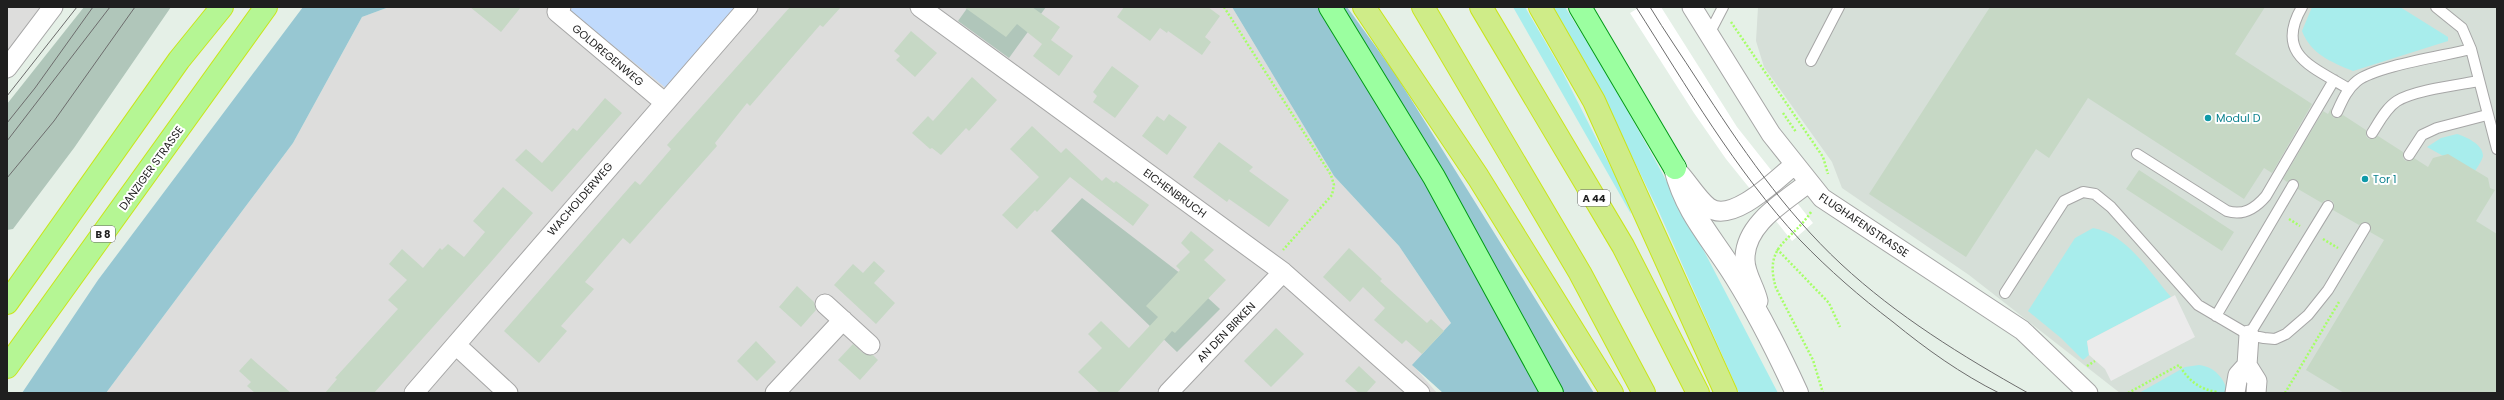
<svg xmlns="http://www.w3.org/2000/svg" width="2504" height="400" font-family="Poppins,sans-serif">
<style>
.residential{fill:#dddddc}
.airport{fill:#d6dfd8}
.construction{fill:#b0c6ba}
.grass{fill:#a8edec}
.forest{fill:#97c7d2}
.park{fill:#c0dafc}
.parking{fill:#ebebeb}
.pier{fill:#fff}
.building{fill:#c6d8c5}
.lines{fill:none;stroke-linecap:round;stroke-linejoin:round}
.service-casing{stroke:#a6a6a6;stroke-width:12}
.minor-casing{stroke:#a6a6a6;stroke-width:21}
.tertiary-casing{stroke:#a6a6a6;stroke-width:24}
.primary-casing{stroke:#009a17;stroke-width:24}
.trunk-casing{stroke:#c9e51b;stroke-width:24}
.motorway-casing{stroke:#c9e51b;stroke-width:24}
.path{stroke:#a6ff67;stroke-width:2.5;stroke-dasharray:2 2;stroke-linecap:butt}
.service{stroke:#fff;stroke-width:10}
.minor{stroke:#fff;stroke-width:19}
.tertiary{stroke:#fff;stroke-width:22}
.primary{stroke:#9bffa0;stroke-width:22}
.trunk{stroke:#b5f694;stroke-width:22}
.motorway{stroke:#cfec88;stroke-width:22}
.tram{stroke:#6d6d6d;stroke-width:1}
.culture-dot{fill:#0f9aa8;stroke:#fff;stroke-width:1.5}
.labels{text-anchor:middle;stroke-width:4;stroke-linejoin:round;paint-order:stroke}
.shield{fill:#fff;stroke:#626262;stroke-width:1}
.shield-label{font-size:10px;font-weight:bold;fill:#1f1f1f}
.street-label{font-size:11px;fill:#1f1f1f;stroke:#fff}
.culture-label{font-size:11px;fill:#0d838f;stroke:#fff;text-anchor:start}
</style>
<rect width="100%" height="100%" fill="#e5f0e7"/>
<path class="residential" d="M7 7H55L7 69Z
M389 7H1232L1334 176 1399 246 1451 323 1413 365 1437 393H106L293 143 362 17Z"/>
<path class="airport" d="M1758 7H2497V393H2120L1969 275 1842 188 1832 162 1764 67 1756 41Z"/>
<path class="construction" d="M84 7H171L74 148 13 229 7 230V104Z
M968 7H1046L1009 58 958 21Z
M1082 198 1185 277 1220 309 1177 352 1051 231Z"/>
<path class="grass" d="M1513 7H1525L1560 67 1629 203 1631 214Z
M1552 7H1565C1644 131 1710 263 1778 393H1739L1659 212 1600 91Z
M2312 7H2400L2448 37V41L2353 71C2331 62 2311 54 2302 31Z
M2457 134C2466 137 2483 144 2483 156 2482 161 2476 169 2474 173L2427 147 2441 138Z
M2093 228C2127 234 2150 273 2171 297L2087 341 2089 355 2083 360 2061 338 2028 311 2075 238Z
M2199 365C2215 367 2224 378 2228 393H2139L2185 367Z"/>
<path class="forest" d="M303 7H389L362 17 293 143 106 393H22L98 280Z
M1232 7H1347L1394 72 1594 393H1443L1412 365 1451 323 1399 246 1334 176Z"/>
<path class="park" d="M573 7H737L666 88 570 11Z"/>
<path class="parking" d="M2175 295 2195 337 2111 381 2105 369 2089 355 2087 341Z"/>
<path class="pier" d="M1640 7H1661L1737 127 1813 223 1792 241 1726 159 1694 113 1630 13Z"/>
<path class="building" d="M470 7H521L501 32Z
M790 7H841L823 27 820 25 750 106 747 103 715 143 717 146 630 244 623 238 585 282 594 289 561 326 567 331 539 363 504 331 635 181 640 185 671 149 667 145Z
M964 7H1032L1060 27 1051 40 1073 56 1059 76 1033 56 1042 44 1017 24 1006 37Z
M1124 7H1208L1220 16 1205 37 1211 42 1202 55 1168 31 1167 33 1160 28 1150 41 1117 17Z
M1990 7H2265L2235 54 2312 104 2272 173 2264 168 2244 199 2088 98 2049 158 2036 149 1966 257 1869 194Z
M911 31 937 53 915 77 896 60 900 56 894 51Z
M1112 66 1139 86 1115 118 1093 102 1097 96 1093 92Z
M972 77 997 100 969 131 966 128 941 155 932 148 930 149 912 133 928 116 933 121Z
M605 98 622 113 552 192 515 160 526 149 542 163 573 128 577 131Z
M2331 108V113L2334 118H2338L2343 115 2366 130V136L2369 139 2378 136 2403 152V158L2406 161 2414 158 2428 167 2433 158 2448 154 2488 178 2490 188 2495 190 2476 221 2497 234V393H2344L2306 370 2384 240 2370 232 2371 228 2369 223 2365 222 2359 225 2333 210 2334 203 2331 200H2325L2322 203 2298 189 2299 185 2297 180 2293 179 2287 182 2283 179 2323 111 2328 114Z
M1169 114 1187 127 1167 155 1142 136 1157 116 1164 121Z
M1032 126 1061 153 1066 148 1102 181 1106 177 1114 183 1116 181 1149 205 1133 226 1070 177 1037 212 1035 210 1017 229 1002 215 1039 177 1010 149Z
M1219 142 1253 167 1249 171 1289 200 1269 227 1229 199 1227 202 1193 177Z
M2139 170 2234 232 2222 251 2126 189Z
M503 187 533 213 490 263 374 393H325L337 379 335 378 398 309 388 300 407 280 389 264 402 249 423 268 440 248 442 250 448 244 464 257 485 232 473 221Z
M1191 231 1214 250 1204 260 1226 280 1175 333 1172 331 1117 393H1100L1078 372 1102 348 1088 334 1101 321 1129 348 1158 317 1146 306 1180 270 1176 266 1190 252 1181 243Z
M1349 248 1382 279 1380 281 1427 323 1431 319 1444 331 1422 354 1406 340 1402 344 1374 320 1385 308 1363 287 1350 302 1323 277Z
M874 261 885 271 874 283 895 303 876 324 834 285 853 264 863 273Z
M797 286 814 302 816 310 801 327 779 307Z
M1276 328 1304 354 1271 387 1244 361Z
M756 341 776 362 757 381 737 361Z
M853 344 863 353 873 355 878 360 860 380 838 360Z
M251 358 291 393H255L247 386 251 382 239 371Z
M1359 366 1376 382 1366 393H1359L1345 381Z"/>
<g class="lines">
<g class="service-casing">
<path id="service" d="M2302 7C2274 55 2313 67 2349 89
M2436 7 2462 28 2471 49 2497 149
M1709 34 1723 7
M1811 61 1839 7
M2337 112C2342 101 2347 89 2357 81 2376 66 2444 56 2471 49
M2372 133C2379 122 2386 108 2397 101 2415 90 2458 85 2479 81
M2137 154 2227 211C2243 216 2255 209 2266 196L2334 80
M2409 155 2422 135 2437 128 2487 115
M2005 293 2064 201 2083 192 2095 194 2111 207 2198 305 2249 335 2264 338 2275 339 2286 334 2308 315 2328 290 2365 228
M2216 316 2293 185
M2249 335 2328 206"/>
</g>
<g class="minor-casing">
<path id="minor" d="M561 7 557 12 664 102
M920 7 1283 272 1420 393
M1692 7 1771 134 1822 198 2022 330 2088 393
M7 68 53 7
M1680 174C1689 184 1697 198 1708 207 1731 225 1776 180 1794 165
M1758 301C1755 287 1745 274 1745 260 1744 224 1784 202 1808 183
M825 304 870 345
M2249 335 2247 365 2257 381 2256 393
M456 345 508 393
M414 393 748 7
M775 393 843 320
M1168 393 1283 272
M2235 393 2238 375 2247 365"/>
</g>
<g class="tertiary-casing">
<path id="tertiary" d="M1675 168C1687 214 1712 238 1736 277 1759 314 1779 354 1797 393"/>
</g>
<g class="primary-casing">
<path id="primary" d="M1330 7 1434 177 1552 393
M1580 7 1675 168"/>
</g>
<g class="trunk-casing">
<path id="trunk" d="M7 303 179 60 222 7
M7 367 266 7"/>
</g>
<g class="motorway-casing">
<path id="motorway" d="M1364 7 1478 177 1612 393
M1423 7 1580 273 1644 393
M1481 7 1623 246 1698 393
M1540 7 1594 101 1726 393"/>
</g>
<path class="path" d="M1224 7 1331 175 1334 185 1332 195 1283 250
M1731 22 1823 157 1828 174
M1783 113 1796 132
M1811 212C1791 242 1763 245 1776 288L1813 360 1823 393
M2289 219 2300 226
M2323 239 2338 248
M1777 249 1829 303 1840 327
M2087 366 2095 361
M2128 393 2179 365C2189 381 2199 389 2217 392
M2285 393 2339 302"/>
<use href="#service" class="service"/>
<use href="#minor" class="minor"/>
<use href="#tertiary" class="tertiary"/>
<use href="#primary" class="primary"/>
<use href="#trunk" class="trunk"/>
<use href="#motorway" class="motorway"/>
<path class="tram" d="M1636 7C1687 87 1735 170 1800 240 1829 270 1860 297 1893 322 1926 349 1961 374 1999 393
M1650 7C1665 32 1682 56 1698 81 1740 146 1784 211 1841 264 1897 316 1962 356 2028 393
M7 96 77 7
M7 123 35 88 93 7
M7 141 110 7
M7 178 54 121 135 7"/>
</g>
<g class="culture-dot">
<circle cx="2208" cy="118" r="4"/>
<circle cx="2365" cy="179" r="4"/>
</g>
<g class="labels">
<g class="shield">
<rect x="1578" y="190" width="32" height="16" rx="3"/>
<rect x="91" y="226" width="24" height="16" rx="3"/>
</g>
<g class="shield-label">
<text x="1594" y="202">A 44</text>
<text x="103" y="238">B 8</text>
</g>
<g class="street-label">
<text transform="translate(608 55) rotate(40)" y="4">GOLDREGENWEG</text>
<text transform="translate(151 168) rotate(-54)" y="4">DANZIGER STRASSE</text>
<text transform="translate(1175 193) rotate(36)" y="4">EICHENBRUCH</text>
<text transform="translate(580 199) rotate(-49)" y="4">WACHOLDERWEG</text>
<text transform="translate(1864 225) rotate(34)" y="4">FLUGHAFENSTRASSE</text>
<text transform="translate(1226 332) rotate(-46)" y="4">AN DEN BIRKEN</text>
</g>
<g class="culture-label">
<text x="2216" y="122">Modul D</text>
<text x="2373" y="183">Tor 1</text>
</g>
</g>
<rect width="2504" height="400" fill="none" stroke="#1f1f1f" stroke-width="16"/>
</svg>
